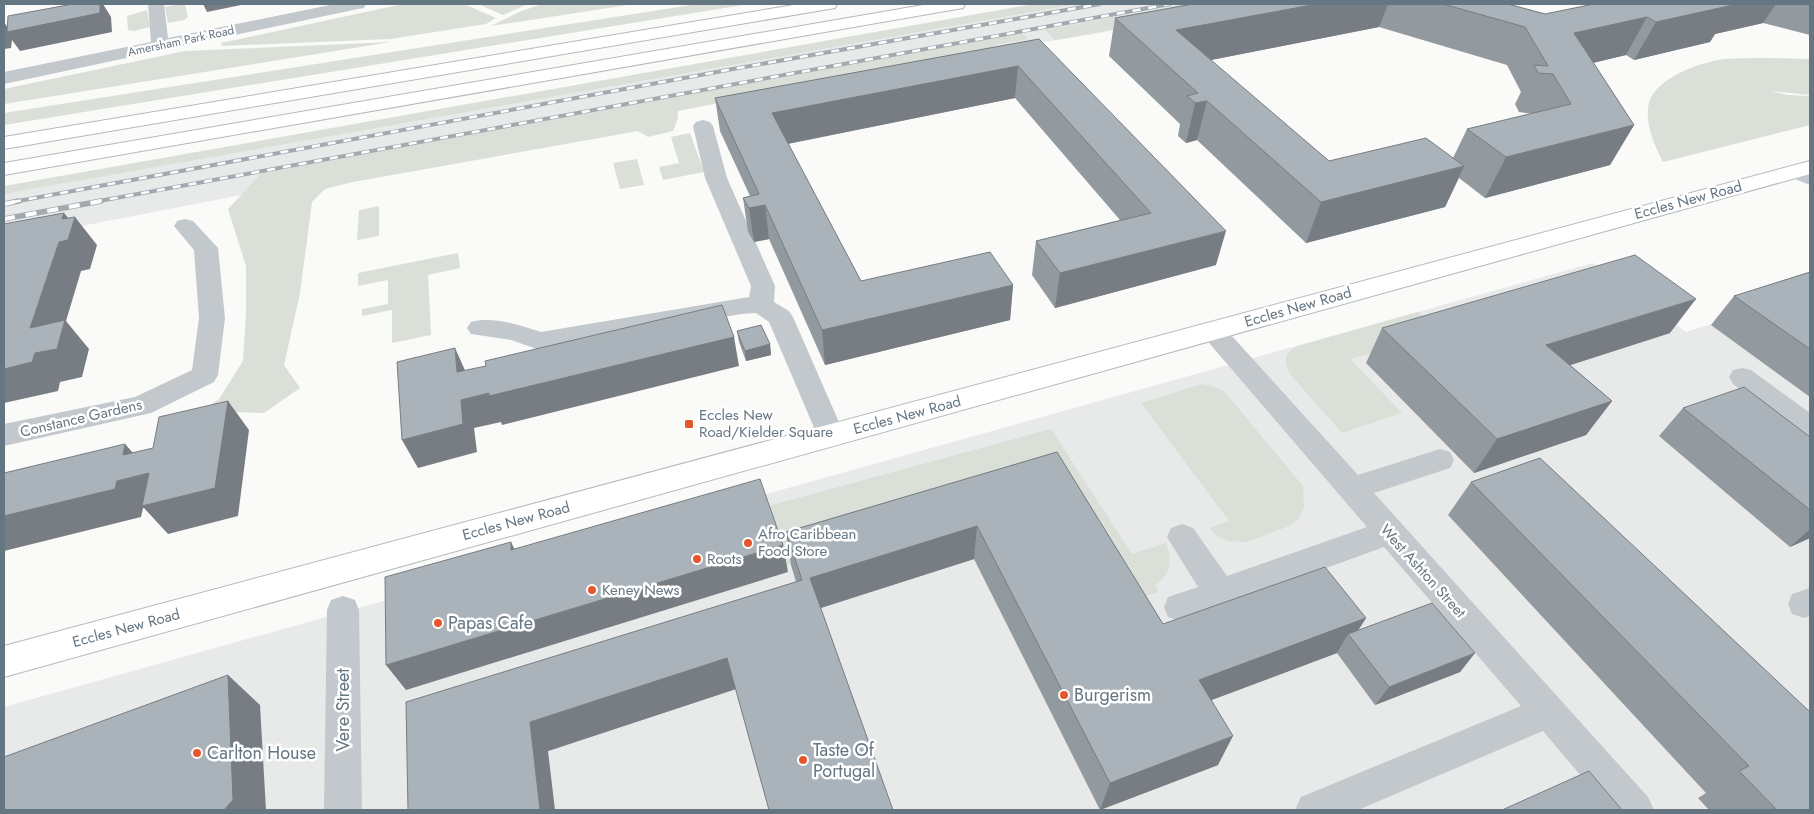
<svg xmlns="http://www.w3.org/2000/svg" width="1814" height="814" font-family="Jost,sans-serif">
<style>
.built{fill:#e8e9e9}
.green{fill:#dadfd7}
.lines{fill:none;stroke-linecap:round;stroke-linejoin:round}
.major-casing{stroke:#b5babe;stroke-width:2}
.highway-casing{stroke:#b4b9bd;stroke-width:2}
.minor{fill:#c3c8cc;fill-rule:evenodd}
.major{fill:#fff;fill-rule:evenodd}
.highway{fill:#fff;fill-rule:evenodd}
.rail-far1-casing{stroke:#a2aab0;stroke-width:4}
.rail-casing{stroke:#a2aab0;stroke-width:5.5}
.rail-far1{stroke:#fff;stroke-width:2.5;stroke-dasharray:8;stroke-linecap:butt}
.rail{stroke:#fff;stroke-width:4;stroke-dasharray:11;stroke-linecap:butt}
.wall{fill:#929a9f;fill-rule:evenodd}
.shaded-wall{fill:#777d82}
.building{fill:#aab3b9;stroke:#777d82}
.poi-dot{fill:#e4572e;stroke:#fff;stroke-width:2}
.labels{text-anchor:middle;stroke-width:5;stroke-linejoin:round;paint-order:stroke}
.far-street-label{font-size:12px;fill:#657683;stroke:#fff}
.street-label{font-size:15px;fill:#657683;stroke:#fff}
.poi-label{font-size:15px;fill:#657683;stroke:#fff;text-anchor:start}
.near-poi-label{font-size:18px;fill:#657683;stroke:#fff;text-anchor:start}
.near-street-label{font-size:18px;fill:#657683;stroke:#fff}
</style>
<rect width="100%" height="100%" fill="#fafaf8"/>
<path class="built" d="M1078 4H1255L1083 36 992 50 4 241V194Z
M1593 263 1686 332 1810 293V810H4V707Z"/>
<path class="green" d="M179 4H185L188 17 184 20 168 23 165 7Z
M403 4H464L496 18 486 24 390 39 222 46 221 43Z
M478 4H528L503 15Z
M542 4H634L491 26 519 12Z
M698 4H749L4 125V113Z
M1034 4H1078L4 194V186Z
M1186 4H1255L1055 40 1045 30Z
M147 10 150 27 134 31 128 30 127 16Z
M1022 33 1028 39 995 45 992 50 678 111V118L673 131 648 137 638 131 353 182 325 189 312 202 300 293 284 365 300 388 264 413 202 411 219 399 243 361 246 315V266L228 209 262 173Z
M391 42 4 104V89L185 51Z
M1767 58 1810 59V95L1770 91 1788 95 1810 96V125L1663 162C1655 146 1646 127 1648 108 1650 79 1701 62 1724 59 1738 58 1753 58 1767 58Z
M690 133 704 172 663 180 659 167 679 163 671 137Z
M637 159 644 185 620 189 613 163Z
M379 206V236L357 240 359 210Z
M458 253 460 268 428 275 431 335 392 343V310L362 316V309L388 304V280L358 286V273Z
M1418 312 1441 333 1350 359 1402 413 1342 433 1290 374C1283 360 1284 353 1298 346Z
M1202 384 1219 388 1225 392 1303 486 1304 507 1299 518 1289 526 1247 542 1227 541 1217 536 1210 528 1229 521 1141 403Z
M1051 429 1132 554 1166 543C1173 562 1171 573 1155 586L1158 592 1121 604 1051 486 785 566 765 507Z"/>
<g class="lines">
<g class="major-casing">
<path id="major" d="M1810 161V174L4 677V646Z"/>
</g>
<g class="highway-casing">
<path id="highway" d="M800 4H837L835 8 829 9 4 149V137Z
M929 4H965L963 8 957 9 4 175V163Z"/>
</g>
<path class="minor" d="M148 4H164L168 38 335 4H366L364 8 358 9 4 84V72L151 42Z
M703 120 710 122 713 126 727 178 775 286 774 302 789 311 793 317 845 436 841 444 831 447 821 444 769 322 756 313 741 314 540 350 511 340 471 334 467 328 471 322C493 316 520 325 541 332L749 297 751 286 705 178 693 126 696 122Z
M1795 165 1810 171V185L1787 176 1784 171 1787 166Z
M185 219 193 221 218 248 225 318 218 375 214 382 151 413 4 446V424L135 397 192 370 199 318 194 250 174 226 177 221Z
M1213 322 1222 325 1358 475 1440 449 1450 452 1454 460 1450 468 1374 493 1648 797 1654 810H1610L1543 731 1358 810H1295L1301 797 1521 706 1384 547 1180 621 1168 617 1164 607 1168 597 1198 587 1167 537 1171 528 1182 524 1193 528 1227 576 1367 527 1204 337 1200 331 1204 325Z
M1742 368 1751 370 1810 413V438L1800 435 1733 384 1729 377 1733 370Z
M1810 588V616L1804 618 1792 614 1788 604 1792 594Z
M343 596 355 600 359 610 362 810H324L327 610 331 600Z"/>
<use href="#major" class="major"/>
<use href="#highway" class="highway"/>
<g class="rail-far1-casing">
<path id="rail-far1" d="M13 202 733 69 1100 4
M94 202 1170 4"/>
</g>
<g class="rail-casing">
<path id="rail" d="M4 204 19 201
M4 219 101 201"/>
</g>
<use href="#rail-far1" class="rail-far1"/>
<use href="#rail" class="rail"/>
</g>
<path class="wall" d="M1193 4H1508L1545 14 1594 4H1810V35L1763 23 1715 34 1710 42 1634 60 1626 55 1593 63 1634 125 1610 165 1485 198 1459 178 1445 207 1306 243 1197 140 1186 143 1178 136 1180 124 1109 56 1115 18ZM1379 27 1507 65 1521 92 1515 104 1519 112 1533 114 1467 129 1453 158 1329 161 1210 60Z
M1039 39 1216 265 1055 308 1032 275 1036 241 1120 220 1015 98 788 144 861 281 1013 285 1010 320 825 365 769 239 754 242 748 232 743 198 750 196 720 131 715 98Z
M1810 272V397L1711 325 1734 296Z
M1382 328 1670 333 1570 365 1612 401 1586 435 1474 473 1366 363Z
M737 331 770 344 771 355 746 361 739 342Z
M1683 408 1810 437V538L1790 547 1659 436Z
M1057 452 1163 624 1366 618 1358 631 1475 653 1460 672 1375 705 1337 653 1211 700 1218 765 1100 810 974 559 821 608 736 689 548 751 408 810 796 582 791 565 786 532Z
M1471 482 1810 810H1709L1698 798 1706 793 1448 515Z"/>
<path class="shaded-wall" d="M100 4H103L111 17 112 32 20 51 12 40 11 48 4 49V22L10 31Z
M203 4H246L207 12Z
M1317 4H1388L1379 27 1171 68 1176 30Z
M1721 4H1776L1763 23 1715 34 1710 42 1634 60 1656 22Z
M1647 17 1626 55 1554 72 1574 33Z
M1018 66 1015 98 776 146 772 113Z
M1207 101 1197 140 1186 143 1195 103Z
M1634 125 1610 165 1485 198 1506 157Z
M1464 166 1445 207 1306 243 1321 202Z
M765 205 769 239 754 242 749 208Z
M64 213 73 224 75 217 97 245 90 269 81 271 66 321 89 349 82 377 60 382 58 391 4 403V369L30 328 59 242 62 219Z
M1226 231 1216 265 1055 308 1060 273Z
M1013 285 1010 320 825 365 822 330Z
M1696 299 1670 333 1524 380 1546 345Z
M734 337 739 366 502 425 501 422 474 428 477 452 418 468 402 440 457 372 455 348 468 377Z
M770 344 771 355 746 361 745 351Z
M228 401 249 430 238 516 168 534 144 508H143L141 517 4 551V516L123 455 125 444 150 472Z
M1612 401 1586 435 1474 473 1497 439Z
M977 526 974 559 814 610 810 578Z
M1810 529V538L1790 547Z
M511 542 524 569 511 550Z
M783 545 788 572 406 690 386 665Z
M1366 618 1352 639 1348 634 1337 653 1185 710 1199 680Z
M1475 653 1460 672 1375 705 1389 687Z
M727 658 736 689 548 751 555 810H540L530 722Z
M228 675 260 705 266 810H224Z
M1233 736 1218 765 1100 810 1110 783Z"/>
<path class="building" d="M73 4H100V13L7 32 8 16Z
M1193 4H1317L1176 30 1329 161 1426 138 1464 166 1321 202 1207 101 1195 103 1187 96 1198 93 1115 18Z
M1443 4H1508L1545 14 1594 4H1731L1733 5 1656 22 1647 17 1574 33 1634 125 1506 157 1467 129 1571 104 1553 74 1538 73 1534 65 1548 66 1525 27Z
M1039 39 1226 231 1060 273 1036 241 1151 213 1018 66 772 113 861 281 990 252 1013 285 822 330 765 205 749 208 743 198 759 194 715 98Z
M64 213 62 219 75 217 68 240 59 242 30 328 65 320 57 349 35 353 32 362 4 369V224Z
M1635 255 1696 299 1546 345 1612 401 1497 439 1382 328Z
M1810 272V349L1734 296Z
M722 305 734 337 489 396V393L461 400 463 424 402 440 397 362 455 348 457 372 486 366 485 361Z
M761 325 770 344 745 351 737 331Z
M1744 387 1810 437V510L1683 408Z
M228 401 215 488 142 506 149 473 117 481 115 489 4 516V473L125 444 123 455 153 448 159 417Z
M1057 452 1163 624 1325 567 1366 618 1199 680 1233 736 1110 783 977 526 810 578 893 810H769L727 658 530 722 540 810H408L406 702 802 580 786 532Z
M1540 458 1810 712V810H1777L1739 771 1749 766 1471 482Z
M760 479 783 545 386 665 385 577 511 542V550Z
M1432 603 1475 653 1389 687 1348 634Z
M228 675 233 800 224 810H4V757Z
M1589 771 1622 810H1502Z"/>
<g class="poi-dot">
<rect x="684" y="419" width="10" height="10" rx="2.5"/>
<circle cx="748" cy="543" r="5"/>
<circle cx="697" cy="559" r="5"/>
<circle cx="592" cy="590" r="5"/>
<circle cx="438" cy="623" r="5"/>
<circle cx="1064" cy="695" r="5"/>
<circle cx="197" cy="753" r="5"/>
<circle cx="803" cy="760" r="5"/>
</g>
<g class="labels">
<g class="far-street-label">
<text transform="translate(181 41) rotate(-12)" y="4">Amersham Park Road</text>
</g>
<g class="street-label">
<text transform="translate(1688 200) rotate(-15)" y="5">Eccles New Road</text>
<text transform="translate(1298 307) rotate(-16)" y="5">Eccles New Road</text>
<text transform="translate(907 415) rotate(-15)" y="5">Eccles New Road</text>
<text transform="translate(81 418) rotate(-13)" y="5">Constance Gardens</text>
<text transform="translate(516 521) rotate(-15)" y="5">Eccles New Road</text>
<text transform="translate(1423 571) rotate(48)" y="5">West Ashton Street</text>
<text transform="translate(126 628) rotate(-15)" y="5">Eccles New Road</text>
</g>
<g class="poi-label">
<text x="699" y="420">Eccles New<tspan x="699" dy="17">Road/Kielder Square</tspan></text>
<text x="758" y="539">Afro Caribbean<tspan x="758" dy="17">Food Store</tspan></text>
<text x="707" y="564">Roots</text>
<text x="602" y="595">Keney News</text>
</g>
<g class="near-poi-label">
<text x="448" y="629">Papas Cafe</text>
<text x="1074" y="701">Burgerism</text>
<text x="813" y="756">Taste Of<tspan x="813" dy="21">Portugal</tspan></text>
<text x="207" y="759">Carlton House</text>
</g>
<g class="near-street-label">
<text transform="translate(343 710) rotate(-90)" y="6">Vere Street</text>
</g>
</g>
<rect width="1814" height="814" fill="none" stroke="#657683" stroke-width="10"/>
</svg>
